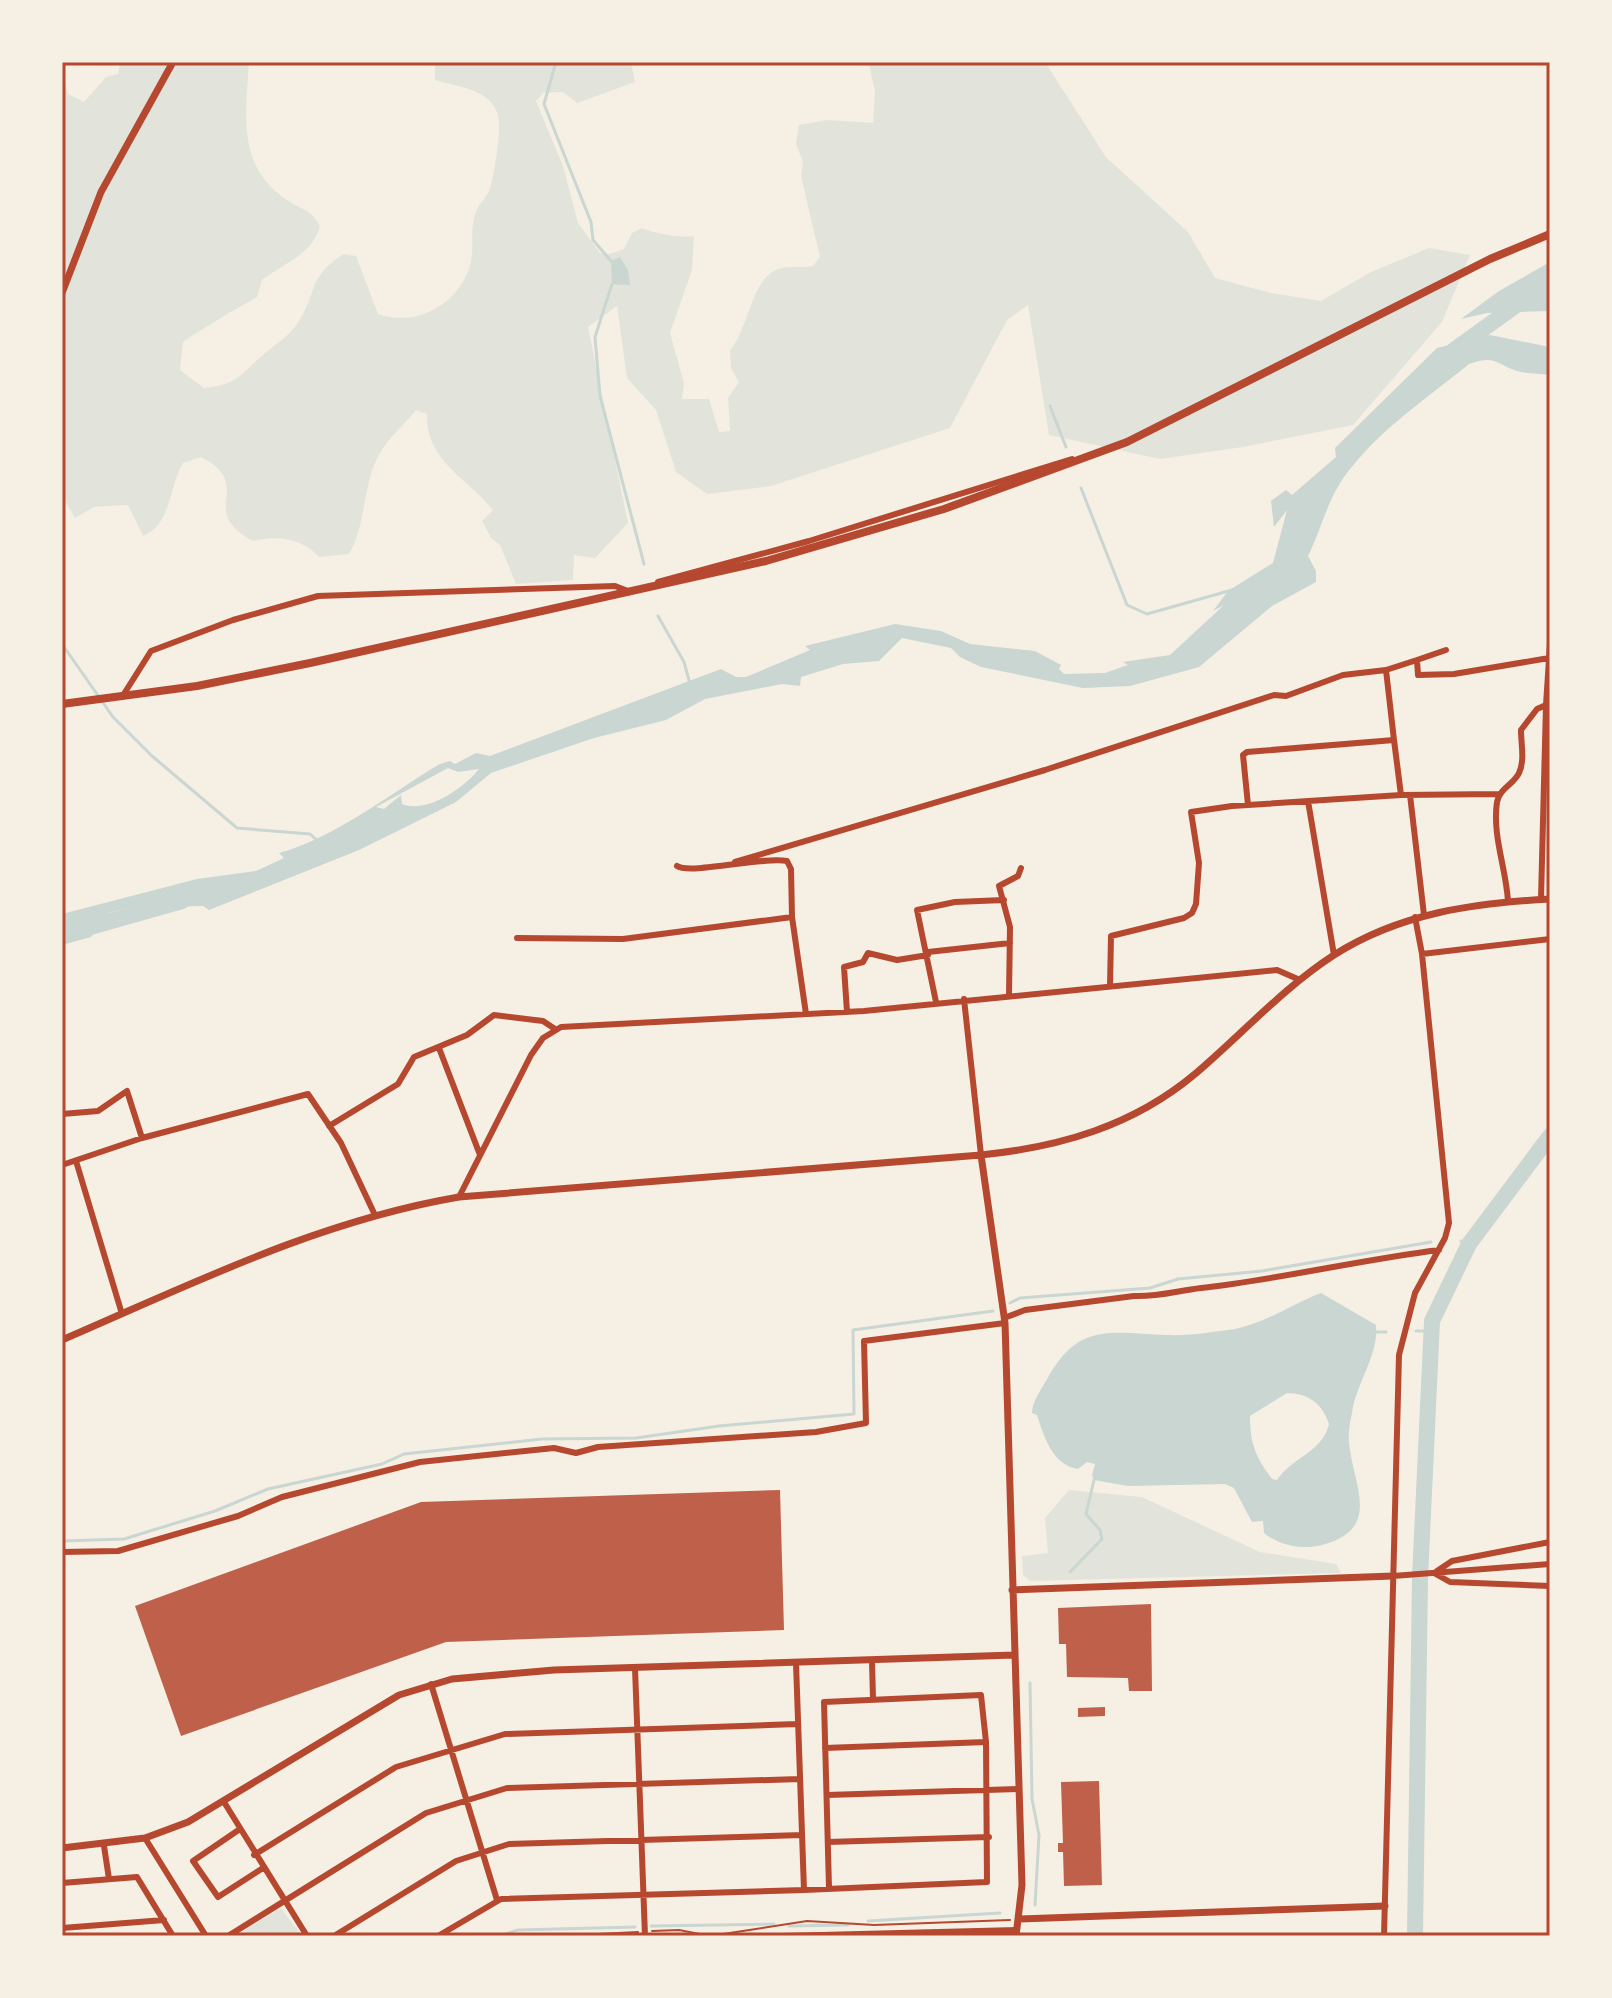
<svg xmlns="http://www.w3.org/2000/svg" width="1612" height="1998" font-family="Merriweather,serif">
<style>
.green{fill:#e2e4dc}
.water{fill:#c9d6d2;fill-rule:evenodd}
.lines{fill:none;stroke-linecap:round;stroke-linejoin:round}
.stream{stroke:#c9d6d2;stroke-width:3}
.river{stroke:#c9d6d2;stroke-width:16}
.building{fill:#bf614a}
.path{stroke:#b5482f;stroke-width:2}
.minor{stroke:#b5482f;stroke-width:6}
.tertiary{stroke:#b5482f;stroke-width:7}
.secondary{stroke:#b5482f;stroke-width:8}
.neatline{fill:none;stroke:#b5482f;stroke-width:3}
</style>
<rect width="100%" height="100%" fill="#f6efe4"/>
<path class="green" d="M62 62H67L63 74 68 94 84 102 106 77 118 74 120 62H249C246 113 236 167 287 200 304 212 308 206 320 226 313 254 284 263 262 280L257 297C231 312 208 325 183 342L180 370 204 388C241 384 240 374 265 353 277 343 288 337 297 324 319 292 305 280 343 254L356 256 378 314C416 327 457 306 470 266 475 249 469 230 476 212 479 204 486 198 489 191 494 176 503 126 497 112 487 88 457 87 435 80V62H631L635 82 577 103 563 92 543 93 536 101 563 166 578 223 600 253 609 254 624 249 632 233 642 228C656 234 678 238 694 236L692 270 670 333 684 383 682 399H709L719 432 730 431 728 398 739 382 731 369 730 350C749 330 751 274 782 268 792 266 803 268 813 266L820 257 801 176 803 162 796 144 799 125 827 120 873 123 875 91 868 62H1045L1106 157 1188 232 1215 278 1271 293 1321 301 1371 272 1429 248 1470 255 1442 322 1353 425 1243 447 1160 459 1049 435 1028 305 1007 320 950 428 771 486 707 494 676 472 656 410 627 378 617 306 588 327 628 523 595 558 574 555 573 580 516 584 500 545 491 538 482 521 493 510C469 480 424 459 427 414L416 410C405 424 388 438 380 453 362 483 367 524 349 554L319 557C303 538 276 535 253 541 195 510 257 486 201 457L183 463C169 487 171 525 143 536L128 505 94 507 75 518 62 496Z
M1069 1490 1142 1497 1260 1552 1336 1564 1341 1573 1030 1581 1023 1575 1022 1556 1048 1553 1045 1518Z
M281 1908 302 1936H236Z"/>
<path class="water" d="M620 257 628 270 630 285 612 284 611 261Z
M1550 262V311L1487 313 1461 319 1499 291Z
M1490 335 1550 347V375C1540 373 1527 374 1517 371 1494 363 1496 355 1469 364 1425 400 1378 430 1344 477 1327 501 1321 530 1308 556L1316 571V582L1272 606 1199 667 1130 686 1083 688 981 667 960 657 951 648 902 638 879 661 843 664 801 677 800 686 782 684 705 699 666 720 594 738 491 773 456 802 359 850 209 910 203 906 128 908 109 913 91 937 62 945V914L197 879 256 871 284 858 279 853C333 839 391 793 440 764L450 761 455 764 476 753 490 756 721 669 736 677H746L810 650 805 646 895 624 941 631 970 644 1035 651 1061 665 1059 669 1064 674 1105 673 1128 665 1123 662 1170 655 1224 605 1213 611 1228 591 1273 563 1287 510 1274 527 1271 501 1286 490 1292 495 1336 457 1335 448 1437 348ZM448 768 458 772 479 769C464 788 427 814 402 804L401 795 384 809 376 807Z
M1321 1293 1376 1325C1379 1355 1356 1383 1352 1413 1350 1422 1348 1433 1349 1443 1353 1485 1383 1529 1322 1545 1303 1550 1280 1546 1264 1533L1263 1521 1252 1522 1234 1488 1225 1484 1128 1486 1094 1480 1092 1475 1095 1464 1087 1462 1078 1469C1052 1465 1044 1436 1037 1415L1032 1413C1032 1403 1040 1391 1046 1381 1078 1321 1110 1333 1167 1335 1190 1336 1213 1332 1235 1329 1266 1323 1292 1304 1321 1293ZM1287 1393C1308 1393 1323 1404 1329 1424 1323 1452 1292 1457 1277 1480L1272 1479C1255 1456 1250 1443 1250 1416Z"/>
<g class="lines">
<path class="stream" d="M556 62 544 104 591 222 593 240 611 261
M612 284 595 337 600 396 644 564
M1050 406 1066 447
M1081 488 1127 605 1147 614 1232 590
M658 616 684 662 690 684
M62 644 113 717 152 756 237 828 310 834 319 842
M1461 1241 1469 1244
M1010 1303 1020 1298 1150 1288 1178 1279 1262 1271 1431 1242
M1416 1331H1431
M1377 1332H1386
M62 1541 124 1539 215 1511 268 1489 382 1464 404 1454 542 1439 636 1438 719 1426 854 1414 853 1330 993 1311
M1070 1572 1102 1539 1100 1530 1086 1514 1094 1480
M1030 1683 1032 1799 1039 1835 1035 1905
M868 1921 1000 1913
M651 1926 774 1924
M789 1926 848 1925
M499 1936 518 1930 635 1927"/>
<path class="river" d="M1454 350 1550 281
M62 935 182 901
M1415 1936 1420 1578 1432 1321 1469 1244 1550 1136"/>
</g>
<path class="building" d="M780 1490 784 1630 446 1642 181 1736 135 1606 421 1502Z
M1151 1604 1152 1691H1129L1128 1678 1067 1677 1066 1644H1059L1058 1608Z
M1105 1707V1716L1078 1717V1708Z
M1099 1781 1102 1885 1064 1886 1063 1852H1058V1843H1063L1061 1782Z"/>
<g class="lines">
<path class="path" d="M652 1931 679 1930 710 1936 807 1921 874 1925 1010 1920
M515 1936H552
M559 1936 638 1932"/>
<path class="minor" d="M658 582 809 541 1072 459
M1417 660 1446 650
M122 697 151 651 233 620 318 596 615 586 628 591
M1394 740 1386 670 1417 660 1418 675 1454 674 1549 658
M1410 795 1424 915
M1308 801 1334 955
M1248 805 1243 755 1247 752 1394 740 1401 795
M735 862 1045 770 1274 695 1286 696 1343 675 1386 670
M677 866C690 875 764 856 787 861L791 869 792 917 806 1014
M1541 899 1546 705
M1508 901C1506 868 1492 835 1497 802 1499 789 1514 784 1519 773 1525 760 1521 744 1521 730L1537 709 1546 705 1550 644
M517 938 623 939 792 917
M928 952 1010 943
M1422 954 1550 939
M1110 986 1111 936 1184 918 1192 913 1196 904 1199 863 1191 812 1232 806 1401 795 1499 794
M1009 995 1010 927 999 886 1018 876 1021 868
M964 999 981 1155
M936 1002 917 910 955 902 1004 900
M847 1012 844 967 863 962 868 953 897 960 928 955
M439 1048 480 1155
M62 1114 98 1111 127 1091 142 1138
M329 1126 398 1084 414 1057 467 1035 494 1015 543 1021 555 1029
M76 1161 122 1314
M62 1165 142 1138 308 1094 341 1143 374 1213
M459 1197 531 1055 543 1038 561 1027 864 1011 1277 970 1300 980
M1004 1318 1025 1310 1134 1296C1158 1297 1176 1291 1201 1288 1281 1279 1359 1260 1439 1250
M62 1552 118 1551 238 1516 282 1497 420 1462 554 1448 576 1453 598 1447 816 1432 866 1423 864 1341 1005 1323
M1437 1571 1452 1561 1550 1542
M1434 1573 1450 1582 1550 1586
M1393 1576 1550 1564
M872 1661 873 1699
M635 1668 645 1936
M431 1684 497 1900
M825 1748 986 1742
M827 1795 1019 1789
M224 1802 307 1936
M240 1829 193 1861 218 1897 263 1868
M145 1838 206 1936
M828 1842 989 1837
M104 1846 109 1879
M254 1855 396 1767 505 1734 797 1724
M62 1883 137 1877 173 1936
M804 1890 987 1882 986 1742 981 1695 824 1702 829 1888
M62 1928 164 1920
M228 1936 426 1813 507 1788 799 1779
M334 1936 456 1861 509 1844 802 1835
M438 1936 501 1899 804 1890 796 1663
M782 1936 1017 1930
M1384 1936 1399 1355 1415 1293 1445 1238 1449 1223 1422 954 1415 917"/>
<path class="tertiary" d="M62 293 101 192 173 62
M981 1155 1005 1323 1022 1885 1016 1936
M62 1340C192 1284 318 1221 459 1197L981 1155C1060 1147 1133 1126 1195 1074 1241 1035 1283 988 1334 955 1400 913 1474 903 1550 899
M1012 1590 1393 1576
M62 1848 145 1838 188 1822 399 1695 452 1679 554 1670 1014 1655
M1020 1919 1385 1906"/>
<path class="secondary" d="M62 704 197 686 310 663 766 561 944 509 1127 442 1490 259 1550 234"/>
</g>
<rect width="1612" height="1998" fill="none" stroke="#f6efe4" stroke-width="128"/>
<rect x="64" y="64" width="1484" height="1870" class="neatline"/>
</svg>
